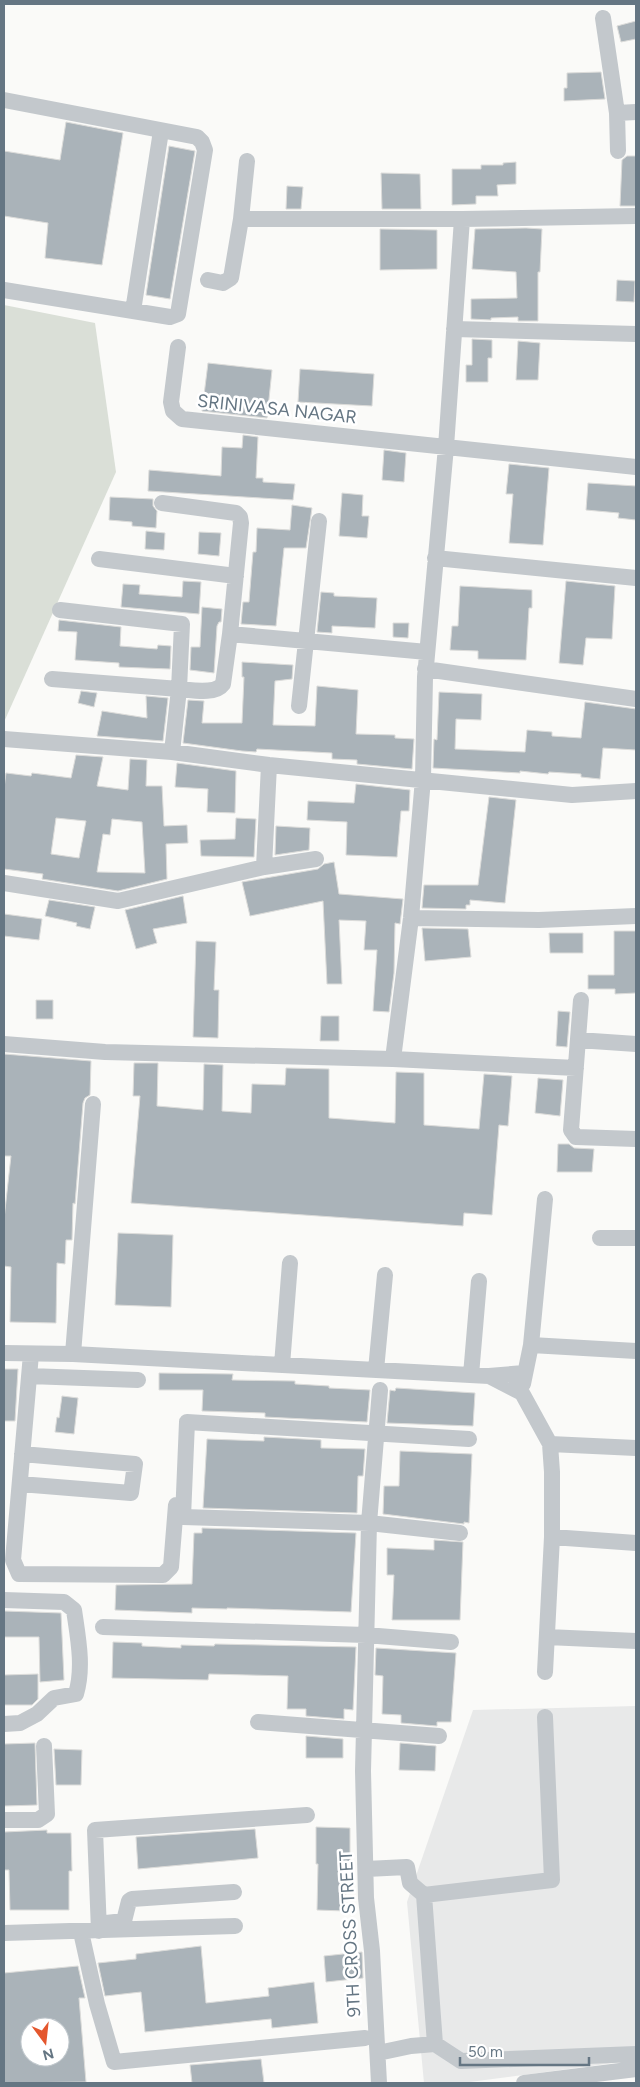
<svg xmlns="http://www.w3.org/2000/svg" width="640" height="2087" font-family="Figtree,sans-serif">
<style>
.built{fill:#e8e9e9}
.green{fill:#dadfd7}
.building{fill:#aab3b9;stroke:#dcdcda;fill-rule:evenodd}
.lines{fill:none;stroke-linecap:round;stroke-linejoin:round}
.minor{stroke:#c3c8cc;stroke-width:16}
.labels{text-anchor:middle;stroke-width:5;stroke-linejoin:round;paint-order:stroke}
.street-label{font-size:18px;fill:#657683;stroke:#fff}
</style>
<rect width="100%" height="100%" fill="#fafaf8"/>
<path class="built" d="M636 1706V2060L462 2083H424L407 1902 473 1710Z"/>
<path class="green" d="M4 305 95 323 116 472 4 722Z"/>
<path class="building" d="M636 21V39L621 42 617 26Z
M601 72 605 99 564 101V88H567V73Z
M66 122 123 133 102 265 45 258 48 223 4 216V151L60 160Z
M169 146 195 151 170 299 146 295Z
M627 156H636V206H620L622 160Z
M516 162V184L497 185 498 196H476V204L452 205V169H481V165H503V163Z
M381 173 420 174 421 209H382Z
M287 186 303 187 301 209H286Z
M526 228 542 229 540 272H538V321H518V317L491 318V320L471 319V299L517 298 516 272 472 269 475 229Z
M380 229 437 230V269L380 270Z
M617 280 635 281 634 302 616 301Z
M472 339 492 340V358H488V382H466V365H472Z
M518 341 540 343 538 380H516Z
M208 363 272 370 267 418 202 411Z
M300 369 374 374 372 406 298 402Z
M243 435 258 437 256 478H263V482L295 484 293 500 148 491 149 470 221 476 222 447 242 448Z
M384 450 406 453 404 482 382 480Z
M509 464 549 468 543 545 509 543 513 494H506Z
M588 483 636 486V520L618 518 619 513 586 510Z
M342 493 363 495 362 516H369L367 538 339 536Z
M110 497 153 499V506L157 511 156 528 132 526V522L109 520Z
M292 505 312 508 311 515 306 548H284L276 626 241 624 243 602H249L253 552H256L257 528 290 530Z
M146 531 165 533 164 550 145 549Z
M199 532 221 533 219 556 198 554Z
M183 581 201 582 199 614 121 607 123 584 140 585 139 594 182 597Z
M566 581 615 586 612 639 586 638 583 665 559 663Z
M460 586 532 590V608H529L526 660 478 659V651L450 650 452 626H458Z
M321 592 334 593V596L377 598 375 628 332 626V633L317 632Z
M202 607 222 609 221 622H219L217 626 214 673 190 670 191 647H200Z
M59 620 121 627 120 646 157 649 158 645 171 646 170 669 119 667V663L75 660 77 632 58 631Z
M393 623H409L408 638 393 637Z
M242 662 293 665 292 679 275 681 273 725 315 726 317 686 358 690 356 734 395 735V738L414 739 412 769 357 764V760L332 759V753L257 749 256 752 242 751 183 743 188 700 204 701 202 723H242L244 677H242Z
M81 691 97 693 94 707 78 703Z
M439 692 482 694 481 720 456 719 455 749 525 752 527 730 552 732V736L581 738 585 702 636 709V750L603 748 600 779 581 777V774L549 772 548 774 520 771V773L433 768 434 739 437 740Z
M146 696 168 698 163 741 97 736 102 711 147 718Z
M76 755 103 757 97 786 128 790 130 759 147 760 146 786H162L164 826 187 825 188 843 166 844 167 879 118 891 42 879 43 874 4 869V788L6 773 31 776 32 773 71 778ZM56 818 86 821 79 858 51 854ZM112 819 142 822 145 873 97 872 103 834 110 835Z
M177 763 236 771 235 813 207 812 208 789 175 787Z
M356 784 410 790 409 811H401L397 857 346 855 347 822 307 820 308 801 354 803Z
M489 797 516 800 505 903 470 900V905H466V909L422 908 424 885H478Z
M236 818 256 819 254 857 201 856 200 840 235 839Z
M276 826 310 828 309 850 275 855Z
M334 862 339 894 403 899 400 924 395 923 394 973 389 1012 373 1011 377 950H364L366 921 339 920 342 984H327L323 901 250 916 242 882 318 869 324 864Z
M183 896 187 923 153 929 157 943 136 949 125 910Z
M49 900 95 907 90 929 76 926 77 923 45 916Z
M4 914 42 919 39 940 4 936Z
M422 928 468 929 471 957 425 961Z
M614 931H636V993L615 994V989H588V975H614Z
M549 933H583V953H550Z
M196 941 216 942 214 990H219L218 1038 193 1037Z
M36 1000H53V1019H36Z
M558 1011 570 1012 567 1047 556 1046Z
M321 1016H339V1041H320Z
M4 1054 91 1061 90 1095 85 1098 83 1103 75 1204 73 1203 72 1240H66L65 1264 57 1263 56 1323 10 1322 11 1267 4 1266V1219L11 1156H4Z
M134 1063H158L157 1106 203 1110 204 1064 223 1065 222 1111 251 1113 252 1084 285 1085 286 1068 329 1069V1118L395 1123 396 1072 424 1073V1125L479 1129 484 1074 512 1076 508 1126 499 1125 492 1215 464 1213 463 1226 131 1203 140 1096H133Z
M538 1078 563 1080 560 1116 535 1113Z
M558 1144H569L574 1148 594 1149 592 1172H557Z
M118 1233 173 1235 171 1307 115 1305Z
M4 1369H18L15 1421H4Z
M159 1373 233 1374 232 1380 295 1381V1384L329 1386V1388L370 1390 367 1422 265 1417V1413L202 1411 203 1390H159Z
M396 1388 475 1393 473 1426 387 1423 390 1390 395 1391Z
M62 1396 78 1398 74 1434 55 1432 57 1417 59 1418Z
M264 1437 321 1440V1448L365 1449 363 1476H358L357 1513 203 1508 207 1439 264 1441Z
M400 1451 472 1454 469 1523 464 1522V1524L383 1514 384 1486H399Z
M202 1528 356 1533 351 1612 227 1608V1609L192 1608V1613L115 1610 116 1585 192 1584 194 1533H202Z
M434 1540 463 1542 460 1620H392L394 1575H387V1548L434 1550Z
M4 1611 61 1613 64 1680 40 1682 39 1637H4Z
M113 1642 142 1643V1646L181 1648V1645L214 1646 215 1644 356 1647 353 1710 344 1709V1719L306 1716V1709H287L288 1676 209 1674 208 1680 112 1678Z
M376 1648 456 1653 451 1722H437V1726L401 1723V1715L382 1714 383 1676 375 1675Z
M38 1674V1699L32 1705H4V1675Z
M306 1736 343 1739V1758H306Z
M35 1743 37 1805 4 1806V1744Z
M400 1743 436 1746 435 1771 399 1770Z
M54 1749 82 1750 81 1785H56Z
M316 1827 350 1828V1864H347L345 1911 317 1910 318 1864H316Z
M255 1829 258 1858 138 1869 136 1837Z
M47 1830V1833H71L72 1871H69V1910H10L9 1870H4V1832Z
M201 1946 206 2003 269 1996 268 1988 314 1982 318 2023 272 2028 271 2019 145 2032 141 1992 105 1996 98 1963 136 1959V1954Z
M362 1952 363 1978 326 1982 324 1956Z
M78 1966 85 1998H79L86 2082 4 2083V1973ZM30 2027H60V2057H30Z
M261 2059 264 2083H192L190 2065Z"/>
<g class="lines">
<path class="minor" d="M603 18 617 113
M4 100 197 137 202 142 205 150 178 314 170 317 4 290
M618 151 617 113 636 112
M241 219H462L446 447 425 677 423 779 411 918 393 1059
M462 219 636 216
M208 280 223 283 231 278 241 219 247 161
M133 311 161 131
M454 329 636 334
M178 347 171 402 173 411 182 419 636 467
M162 503 236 513 240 517 241 523 230 634
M435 558 636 578
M99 559 236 576
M425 669 636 699
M52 679 179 689 182 624 60 610
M299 706 319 521
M4 739 172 752 269 765 572 795 636 791
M172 752 179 689C192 690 215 695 223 684L230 634 427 652
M264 867 269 765
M4 883 118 901 264 867 316 859
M411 918 539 920 636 916
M581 1000 571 1130 576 1137 636 1139
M578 1040 636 1044
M4 1044 105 1052 393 1059 576 1068
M600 1238H636
M531 1345 636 1351
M4 1353 73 1354 489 1376 524 1373
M31 1354 13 1560 19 1574 163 1575 171 1567 176 1505
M73 1354 93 1104
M282 1365 290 1263
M376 1370 385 1275
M471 1375 479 1281
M29 1376 138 1380
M489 1376 522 1393 550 1444 552 1472V1537L545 1672
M523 1384 531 1345 545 1199
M550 1444 636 1448
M20 1484 131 1493 135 1464 22 1454
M460 1533 369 1523 183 1517 187 1422 469 1439
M552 1537 636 1543
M4 1600 64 1602 74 1610C78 1638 84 1667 76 1694L54 1698 37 1714 20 1723 4 1724
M103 1627 366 1635 451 1642
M547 1637 636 1641
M258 1722 439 1736
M4 1820H38L47 1814 44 1746
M366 1869 407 1867 410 1883 424 1895 552 1880 545 1717
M424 1895 435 2044 461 2061 636 2054
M106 1923 124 1921 129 1901 132 1899 234 1892
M99 1931 95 1830 307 1815
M81 1932 97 2004 114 2062 365 2038
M4 1933 235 1926
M378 2053 411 2046 435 2044
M379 2083 372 1951 366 1898 363 1771 369 1523 380 1390
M524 2083 636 2069"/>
</g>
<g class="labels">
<g class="street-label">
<text transform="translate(277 409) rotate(6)" y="6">SRINIVASA NAGAR</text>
<text transform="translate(350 1934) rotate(-93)" y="6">9TH CROSS STREET</text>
</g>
</g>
<rect width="640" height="2087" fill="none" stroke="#657683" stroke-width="10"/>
<g transform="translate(45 2042) rotate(165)"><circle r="24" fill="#ffffff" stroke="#c1c8cd"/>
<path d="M0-4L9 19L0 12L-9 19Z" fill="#e4572e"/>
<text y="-8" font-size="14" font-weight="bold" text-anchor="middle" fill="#657683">N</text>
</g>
<path d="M460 2057v8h129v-8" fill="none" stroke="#657683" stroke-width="2.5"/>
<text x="468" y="2057" font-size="15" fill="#657683" stroke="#ffffff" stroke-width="4" paint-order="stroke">50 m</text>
</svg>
